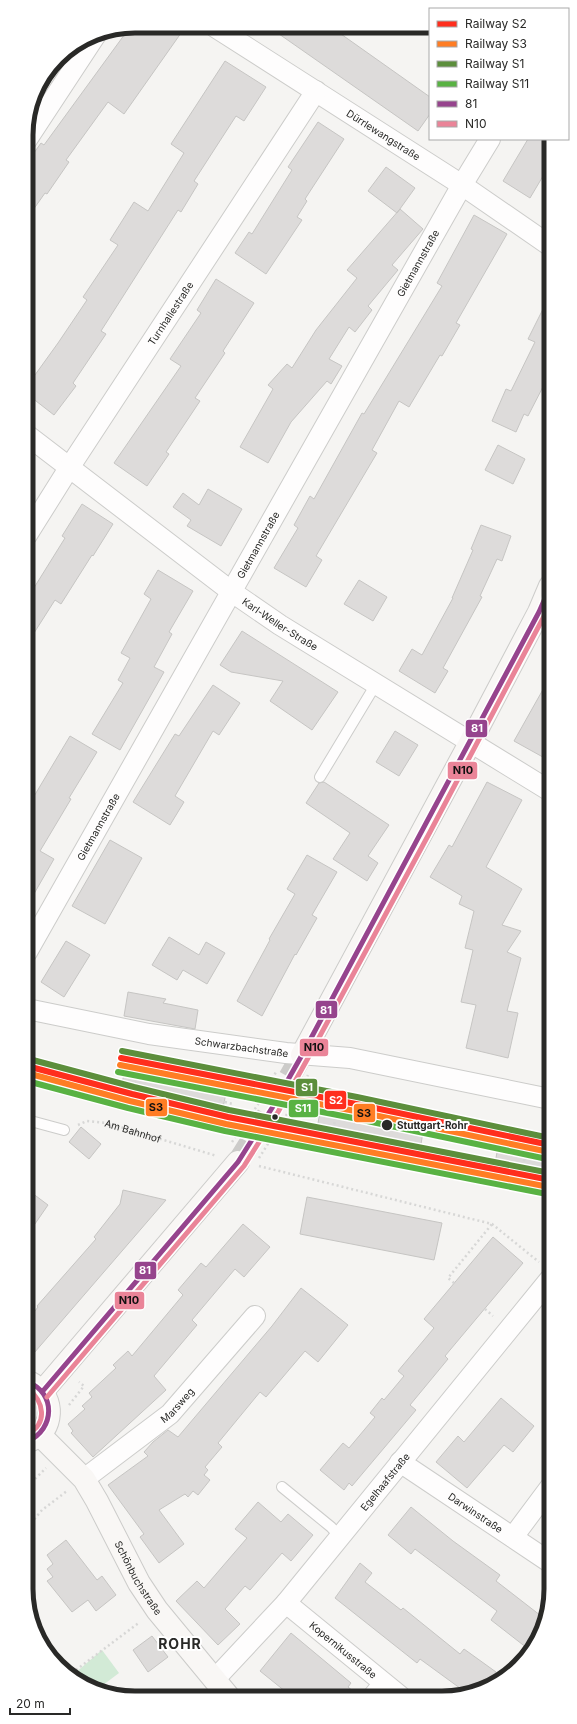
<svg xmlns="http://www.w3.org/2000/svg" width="577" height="1724" font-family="Inter,sans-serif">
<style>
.green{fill:#d2ead6}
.building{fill:#dddbda;stroke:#c6c5c3}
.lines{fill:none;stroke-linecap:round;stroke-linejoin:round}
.secondary-tunnel{stroke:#cccbc9;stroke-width:22;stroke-dasharray:22 11;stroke-linecap:butt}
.lane-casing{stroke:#ccccca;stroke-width:12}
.street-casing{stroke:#ccccca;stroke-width:22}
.secondary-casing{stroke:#ccccca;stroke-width:24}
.path{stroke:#d7d7d6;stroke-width:2.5;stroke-dasharray:2 3;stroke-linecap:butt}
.lane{stroke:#fefdfd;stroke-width:10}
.street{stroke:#fefdfd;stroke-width:20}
.secondary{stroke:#f9f7f5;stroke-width:22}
.bus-1-casing{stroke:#fff;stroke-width:8}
.bus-2-casing{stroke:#fff;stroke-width:8}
.bus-1{stroke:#96448d;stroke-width:5}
.bus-2{stroke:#ea8498;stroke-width:5}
.rail-1-casing{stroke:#fff;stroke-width:9}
.rail-2-casing{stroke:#fff;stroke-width:9}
.rail-3-casing{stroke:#fff;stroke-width:9}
.rail-4-casing{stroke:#fff;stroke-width:9}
.rail-1{stroke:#ff2e1d;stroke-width:6}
.rail-2{stroke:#ff7d24;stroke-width:6}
.rail-3{stroke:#5c8e3c;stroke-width:6}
.rail-4{stroke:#59b243;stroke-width:6}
.bus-dot{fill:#292927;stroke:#fff;stroke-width:1.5}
.labels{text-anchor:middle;stroke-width:4;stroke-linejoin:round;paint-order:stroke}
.street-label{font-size:10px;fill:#292927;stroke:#fff}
.stop-label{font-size:10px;font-weight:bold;fill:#292927;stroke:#fff;text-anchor:start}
.district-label{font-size:14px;font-weight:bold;letter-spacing:1px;fill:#292927;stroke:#fff}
.rim{fill:none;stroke:#292927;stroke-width:5}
.line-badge{stroke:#fff;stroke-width:1.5}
.badge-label{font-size:11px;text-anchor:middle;font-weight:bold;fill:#fff}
.pale-badge-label{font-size:11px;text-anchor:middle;font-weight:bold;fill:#111}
</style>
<rect width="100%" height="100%" fill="#f5f4f2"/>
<path class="green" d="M102 1650 119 1673 99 1688 74 1674Z"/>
<path class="building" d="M135 26H186L124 114 108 102 66 160 69 162 47 194 45 193 26 220V164L41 143 44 145 130 27Z
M269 27H331L430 97V114L418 131Z
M225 61 266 87 244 121 236 116 194 181 198 184 181 212 178 210 101 331 106 334 73 383 76 386 54 415 27 394V386L58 343 87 300 83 297 118 245 110 240 134 202 148 211 184 153 171 144Z
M318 122 344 139 305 199 307 201 297 217 302 220 266 274 235 253 249 232 252 234 292 170 288 167Z
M528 139H549V166L530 198 503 181Z
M386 167 415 188 397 213 368 191Z
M400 209 423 229 392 265 398 270 368 306 372 310 355 332 349 327 329 359 342 366 331 384 327 381 291 422 268 463 240 447 273 389 268 385 287 364 292 368 316 330 357 278 347 270Z
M474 215 507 234 456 323 460 325 442 356 440 355 409 407 399 401 372 450 377 453 316 556 322 560 306 587 274 568 298 528 294 525 310 496 314 499 362 413 364 414 442 286 437 283Z
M216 279 254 303 223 351 225 353 195 398 200 401 166 452 169 454 147 486 114 463 181 366 170 359 201 313 197 310Z
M549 297V375L528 416 524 414 516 432 492 421 506 389 511 391 535 342 528 339Z
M498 445 525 459 513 484 485 470Z
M208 489 242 509 221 546 187 526 191 520 173 507 183 493 199 505Z
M82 504 113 524 93 556 92 555 61 604 55 600 27 644V599L65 538 62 536Z
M481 525 511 536 502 561 497 559 480 596 482 597 443 668 448 671 435 693 399 671 412 649 422 655 453 598H452L473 550 471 549Z
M158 570 193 591 169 632 172 634 154 667 164 672 120 750 92 734 123 683 118 680 130 658 121 653 151 599 144 594Z
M359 580 387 597 373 621 344 604Z
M242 631 338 692 312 730 270 701 283 681 231 672 220 665Z
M550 677V728L544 739 550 742V761L514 741Z
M213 685 240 703 219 735 213 731 175 796 184 802 170 825 133 802 175 734 179 736Z
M395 731 418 745 399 776 376 762Z
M70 736 97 752 69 798 71 799 40 851 54 859 27 906V808Z
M324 782 389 825 368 856 378 863 367 881 333 859 350 833 306 803 319 783Z
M487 782 522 800 486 867 522 889 502 925 521 931 507 952 521 958 507 1011 518 1013 508 1058 466 1048 476 1005 461 1002 473 950 465 948 474 911 459 904 462 896 430 877 449 845 452 847Z
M110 840 142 858 105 924 72 906Z
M307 855 337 872 312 915 317 918 296 955 295 954 262 1016 237 1001 270 940 269 939 295 894 287 889Z
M169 937 199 955 206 942 225 953 207 984 183 970 177 980 152 965Z
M66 941 90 955 64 997 41 982Z
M128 992 166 999 163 1003 198 1010 195 1029 124 1016Z
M126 1066 227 1088 223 1108H216L121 1087Z
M321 1106 424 1126 420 1150 317 1129Z
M81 1127 101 1144 89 1159 69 1142Z
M499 1142 550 1152V1174L495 1163Z
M28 1190 48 1205 28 1234Z
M123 1190 166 1200 28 1360V1320L38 1307 37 1306 96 1239 94 1237 120 1204Z
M307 1197 442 1223 434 1260 300 1234Z
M243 1224 270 1247 244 1277 235 1269 192 1320 197 1325 154 1376 166 1390 93 1457 71 1433 73 1431 68 1424 85 1409 82 1406 92 1397 89 1393 116 1368 113 1365 128 1351 132 1356 183 1295 178 1290 201 1263 206 1267Z
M493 1237 523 1263 445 1356 448 1359 410 1405 416 1410 352 1486 349 1483 344 1490 320 1470 343 1443 349 1448 375 1417 370 1413 382 1398 384 1400 404 1376 398 1371 434 1328 424 1319Z
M301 1288 348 1325 318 1362 305 1351 266 1397 260 1392 218 1443 222 1447 205 1467 208 1470 204 1475 210 1480 198 1495 193 1491 188 1497 185 1494 159 1510 184 1544 159 1563 140 1537 144 1534 108 1485 148 1456 144 1452 153 1442 168 1430 178 1437 272 1326Z
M501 1398 534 1426 513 1452 504 1445 467 1488 436 1462 458 1436 464 1442Z
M258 1502 281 1522 288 1514 313 1535 291 1561 282 1553 250 1590 245 1586 225 1609 240 1624 218 1645 176 1601 197 1581 204 1588 247 1538 235 1529Z
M411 1507 453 1541 500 1575 496 1581 545 1619 544 1627 527 1648 491 1620 497 1611 415 1549 411 1554 388 1535Z
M66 1540 97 1580 102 1576 116 1595 96 1611 88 1600 72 1612 47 1581 53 1577 47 1569 53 1564 47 1555Z
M360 1563 372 1573 365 1582 401 1610 403 1608 460 1654 464 1649 496 1672 485 1688 468 1694 420 1659 417 1663 335 1598Z
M291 1633 351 1683 348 1687 359 1696H291L260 1671Z
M152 1636 168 1657 148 1672 133 1650Z"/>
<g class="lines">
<path class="secondary-tunnel" d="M238 1162 272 1108 302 1055"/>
<g class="lane-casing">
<path id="lane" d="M320 777 376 684
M27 1120 64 1130
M282 1487 331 1527 340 1537
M367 1696 380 1680"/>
</g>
<g class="street-casing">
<g id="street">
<path id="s2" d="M215 27 462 185 549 245"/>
<path d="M26 141 97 33"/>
<path id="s3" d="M27 435 232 592 280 625 550 791"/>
<path id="s4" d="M27 535 69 468 316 91"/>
<path id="s5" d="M27 952 462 185 490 139"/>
<path id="s6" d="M27 1009 149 1034 286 1053 350 1058 550 1099"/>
<path id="s7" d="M400 1462 551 1563"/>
<path id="s8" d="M84 1479 170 1414 255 1316"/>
<path d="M513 1537 551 1486"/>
<path id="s9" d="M286 1603 400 1696"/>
<path id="s10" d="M214 1680 286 1603 550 1279"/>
</g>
</g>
<g class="secondary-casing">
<g id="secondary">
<path d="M302 1055 470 743 539 612 550 586"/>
<path d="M28 1382C32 1383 35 1386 38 1388 56 1403 51 1435 28 1441"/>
<path d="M42 1392 238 1162"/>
<path id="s11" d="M40 1435 84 1479 97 1501 139 1583 157 1610 228 1696"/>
</g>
</g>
<g class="path">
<path d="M218 1111 224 1085"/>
<path d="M224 1112 225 1102 233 1104"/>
<path id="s1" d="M78 1125 87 1121 107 1123 217 1156"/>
<path d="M332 1134 338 1108"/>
<path d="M232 1142 259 1103 276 1072"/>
<path d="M527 1156H525L527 1146"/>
<path d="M259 1158 287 1114 308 1075"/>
<path d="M259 1166 492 1224 539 1262"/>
<path d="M522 1171 525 1156"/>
<path d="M454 1283 448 1278 492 1224"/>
<path d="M485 1309 493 1316"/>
<path d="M69 1405 84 1386 79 1382"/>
<path d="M28 1474 34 1480 46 1468"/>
<path d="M28 1527 42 1510 67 1491"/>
<path d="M72 1673 140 1622"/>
<path d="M248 1695 254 1690"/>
</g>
<use href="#lane" class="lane"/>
<use href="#street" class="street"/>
<use href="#secondary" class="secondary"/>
<g class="bus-1-casing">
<path id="bus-1" d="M28 1382C56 1393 55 1429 28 1441
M42 1392 238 1162 272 1108 302 1055 539 612 550 587"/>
</g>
<g class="bus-2-casing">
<path id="bus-2" d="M28 1389C44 1400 48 1425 28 1433
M47 1397 244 1166 278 1112 308 1058 430 832 550 605"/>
</g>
<use href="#bus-1" class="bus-1"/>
<use href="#bus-2" class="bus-2"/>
<g class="rail-1-casing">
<path id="rail-1" d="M121 1058 356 1104 550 1145
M27 1066 132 1094 228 1117 550 1180"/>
</g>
<g class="rail-2-casing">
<path id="rail-2" d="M120 1065 355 1111 549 1152
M27 1073 130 1101 226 1124 549 1187"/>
</g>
<g class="rail-3-casing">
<path id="rail-3" d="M122 1051 357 1097 550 1138
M29 1059 134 1087 229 1110 550 1173"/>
</g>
<g class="rail-4-casing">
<path id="rail-4" d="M118 1072 353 1118 547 1159
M27 1081 128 1108 225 1131 547 1194"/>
</g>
<use href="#rail-1" class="rail-1"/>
<use href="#rail-2" class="rail-2"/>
<use href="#rail-3" class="rail-3"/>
<use href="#rail-4" class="rail-4"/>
</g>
<g class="bus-dot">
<circle cx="275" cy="1117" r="3.5"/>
<circle cx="387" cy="1125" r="6"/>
</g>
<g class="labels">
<g class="street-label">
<text dy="4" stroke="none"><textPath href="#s2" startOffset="200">Dürrlewangstraße</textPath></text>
<text dy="4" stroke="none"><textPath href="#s5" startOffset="792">Gietmannstraße</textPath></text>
<text dy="4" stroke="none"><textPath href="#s4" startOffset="264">Turnhallestraße</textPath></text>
<text dy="4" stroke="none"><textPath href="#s5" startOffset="468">Gietmannstraße</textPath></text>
<text dy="4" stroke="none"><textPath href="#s3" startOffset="316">Karl-Weller-Straße</textPath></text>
<text dy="4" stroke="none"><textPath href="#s5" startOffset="144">Gietmannstraße</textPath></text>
<text dy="4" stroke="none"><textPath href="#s6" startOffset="218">Schwarzbachstraße</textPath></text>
<text dy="4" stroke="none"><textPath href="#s1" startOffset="57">Am Bahnhof</textPath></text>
<text dy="4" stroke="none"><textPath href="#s8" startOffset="119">Marsweg</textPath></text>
<text dy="4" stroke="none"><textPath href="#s10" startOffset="262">Egelhaafstraße</textPath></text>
<text dy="4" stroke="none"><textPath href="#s7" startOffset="91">Darwinstraße</textPath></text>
<text dy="4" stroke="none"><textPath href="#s11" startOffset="175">Schönbuchstraße</textPath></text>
<text dy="4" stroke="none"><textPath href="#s9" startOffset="74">Kopernikusstraße</textPath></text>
</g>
<g class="stop-label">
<text x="397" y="1129">Stuttgart-Rohr</text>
</g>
<g class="district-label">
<text x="180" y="1649">ROHR</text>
</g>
</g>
<path d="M0 0H577V1724H0ZM135 33H442A102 102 0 0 1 544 135V1589A102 102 0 0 1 442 1691H135A102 102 0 0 1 33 1589V135A102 102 0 0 1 135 33Z" fill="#fff" fill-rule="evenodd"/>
<path class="rim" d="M135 33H442A102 102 0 0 1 544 135V1589A102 102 0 0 1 442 1691H135A102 102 0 0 1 33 1589V135A102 102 0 0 1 135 33Z"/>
<g class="line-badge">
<rect x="465" y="719" width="23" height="19" rx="4" fill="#96448d"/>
<rect x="447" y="761" width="31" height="19" rx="4" fill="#ea8498"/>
<rect x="315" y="1000" width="23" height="19" rx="4" fill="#96448d"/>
<rect x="299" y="1038" width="30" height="19" rx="4" fill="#ea8498"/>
<rect x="295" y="1078" width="23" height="19" rx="4" fill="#5c8e3c"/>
<rect x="324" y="1090" width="23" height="20" rx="4" fill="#ff2e1d"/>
<rect x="145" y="1098" width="23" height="19" rx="4" fill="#ff7d24"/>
<rect x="288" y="1099" width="31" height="19" rx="4" fill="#59b243"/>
<rect x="353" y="1103" width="23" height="20" rx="4" fill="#ff7d24"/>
<rect x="134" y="1261" width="23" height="19" rx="4" fill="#96448d"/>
<rect x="114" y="1291" width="31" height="19" rx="4" fill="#ea8498"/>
</g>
<g class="badge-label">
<text x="477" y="732">81</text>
<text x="326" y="1014">81</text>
<text x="307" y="1091">S1</text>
<text x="336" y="1104">S2</text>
<text x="303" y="1112">S11</text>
<text x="145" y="1274">81</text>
</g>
<g class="pale-badge-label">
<text x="463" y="774">N10</text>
<text x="314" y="1051">N10</text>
<text x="156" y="1111">S3</text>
<text x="364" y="1117">S3</text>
<text x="129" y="1304">N10</text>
</g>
<rect x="429" y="8" width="140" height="132" fill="#ffffff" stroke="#a9a9a9"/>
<rect x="437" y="21" width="20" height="6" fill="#ff2e1d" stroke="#a9a9a9"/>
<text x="465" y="28" font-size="12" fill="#292927">Railway S2</text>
<rect x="437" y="41" width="20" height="6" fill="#ff7d24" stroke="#a9a9a9"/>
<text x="465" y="48" font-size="12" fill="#292927">Railway S3</text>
<rect x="437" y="61" width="20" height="6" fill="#5c8e3c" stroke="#a9a9a9"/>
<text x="465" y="68" font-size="12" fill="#292927">Railway S1</text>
<rect x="437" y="81" width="20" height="6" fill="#59b243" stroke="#a9a9a9"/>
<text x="465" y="88" font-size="12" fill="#292927">Railway S11</text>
<rect x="437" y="101" width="20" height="6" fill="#96448d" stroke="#a9a9a9"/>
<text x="465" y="108" font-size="12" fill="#292927">81</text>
<rect x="437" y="121" width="20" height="6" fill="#ea8498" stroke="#a9a9a9"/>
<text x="465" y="128" font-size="12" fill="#292927">N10</text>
<path d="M10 1708v6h60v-6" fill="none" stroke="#292927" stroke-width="2"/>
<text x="16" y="1708" font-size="12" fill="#292927" stroke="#ffffff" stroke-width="3" paint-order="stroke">20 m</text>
</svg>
